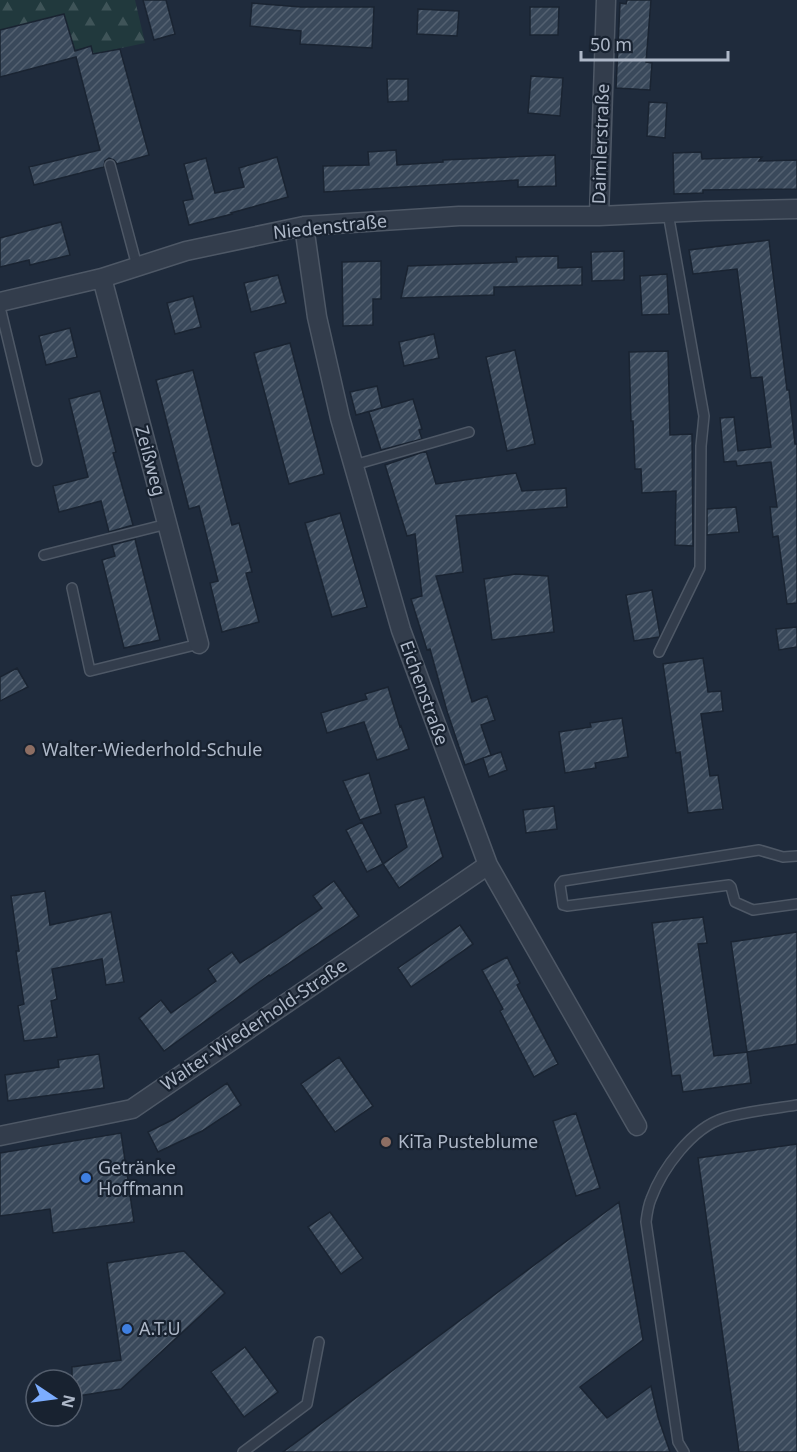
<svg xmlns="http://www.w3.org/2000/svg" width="797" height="1452" font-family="'Noto Sans',sans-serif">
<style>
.forest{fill:url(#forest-firs)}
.building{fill:url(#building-hatch);stroke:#1a2432;stroke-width:1.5}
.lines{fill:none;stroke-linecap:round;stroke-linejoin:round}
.lane-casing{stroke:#4e5866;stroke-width:12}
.street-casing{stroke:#4e5866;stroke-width:21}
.lane{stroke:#333d4c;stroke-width:9}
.street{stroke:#333d4c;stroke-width:18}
.education-dot{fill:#8d6e63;stroke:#182230;stroke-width:2}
.shop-dot{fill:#3f7fe0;stroke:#182230;stroke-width:2}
.labels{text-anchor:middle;stroke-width:4.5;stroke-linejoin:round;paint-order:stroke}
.street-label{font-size:18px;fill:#aeb8c8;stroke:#182230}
.poi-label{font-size:18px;fill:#aeb8c8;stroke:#182230;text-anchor:start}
</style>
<defs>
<pattern id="forest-firs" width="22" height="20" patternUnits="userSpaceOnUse" patternTransform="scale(1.5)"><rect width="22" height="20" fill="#21393d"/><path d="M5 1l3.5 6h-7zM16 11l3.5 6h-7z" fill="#3f5458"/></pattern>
<pattern id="building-hatch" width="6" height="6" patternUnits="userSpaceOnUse" patternTransform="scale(1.5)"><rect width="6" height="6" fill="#3a495b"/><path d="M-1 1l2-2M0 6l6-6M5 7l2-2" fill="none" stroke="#546171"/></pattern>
</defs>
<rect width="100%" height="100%" fill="#1f2b3c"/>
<path class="forest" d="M0 0H135L145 43 93 54 91 46 74 50 64 14 0 30Z"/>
<path class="building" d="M143 0H166L175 34 154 40Z
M627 0H651L646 62 652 63 650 90 616 88 620 3 626 4Z
M252 3 301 7H374L372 48 300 44 301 31 250 26Z
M530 7H559L558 35H530Z
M418 9 459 11 457 36 417 34Z
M64 14 75 51 91 46 93 54 120 49 149 155 117 164 114 160 109 158 105 161 104 167 34 185 29 167 100 150 76 57 0 77V30Z
M531 76 563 78 560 116 528 113Z
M387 79H408V101L388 102Z
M649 102 667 103 665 138 647 136Z
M396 150 397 165 443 162V160L555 155 556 186 518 187V180L324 192 323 166 369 165 368 152Z
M701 152 702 159 762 157 759 161 797 160V189L703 190V193L674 194 673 153Z
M277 157 288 197 231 213 232 214 189 225 183 201 193 199 184 164 206 158 215 193 244 187 239 168Z
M61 222 70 255 30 265 29 260 0 267V238Z
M769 240 787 390H789L795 444H797V603L787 604 778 536 773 537 770 507H777L771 462 737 466 736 461 724 462 720 418 734 417 738 451 771 447 762 377 751 378 737 269 693 274 689 250Z
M624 251V280L592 281 591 252Z
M558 256V268L582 267V285L494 287V295L401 298 408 266 517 262 516 257Z
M381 261V299H373V325L343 326 342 262Z
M667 274 669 314 642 315 640 276Z
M278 275 286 303 251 312 244 283Z
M193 296 201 327 175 334 167 303Z
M70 328 77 357 46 365 39 336Z
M434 334 439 358 404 366 399 342Z
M290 343 324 474 289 484 254 353Z
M515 350 535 444 507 451 486 357Z
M668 351 670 435 692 434 693 546 675 545 676 491 642 493 641 469H635L633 421H631L629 352Z
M193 370 232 525 239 523 252 572 246 573 259 622 222 632 210 583 218 581 199 506 189 509 156 380Z
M377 386 382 408 413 399 422 429 419 430 422 439 381 450 369 412 381 408 356 415 350 392Z
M100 391 116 452 113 453 133 525 109 532 101 501 59 512 53 486 88 477 69 399Z
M426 451 436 484 516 473 522 491 566 488 567 507 456 516 463 572 436 576 472 702 487 696 495 720 481 725 491 755 465 765 447 711 430 649 427 650 411 599 422 596 415 534 407 536 385 465Z
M736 507 739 532 707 535V509Z
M340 513 367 607 332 617 305 523Z
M135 539 160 640 124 648 102 560 115 556 112 545Z
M516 574 548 576 554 632 492 640 484 579Z
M652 590 660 635 659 637 634 641 626 595Z
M797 627V647L779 650 776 629Z
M703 658 708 692 721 691 723 711 701 714 710 776 718 775 723 809 688 813 680 752 676 753 663 664Z
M17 668 28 687 0 701V677Z
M388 687 400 727 401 726 409 749 377 760 364 722 327 733 321 713 367 699 365 694Z
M622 718 628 757 595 763 596 768 565 773 559 732 591 727 590 723Z
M501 752 507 770 489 777 483 758Z
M369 773 381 813 360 820 343 781Z
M424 797 443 857 399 888 383 864 407 847 395 805Z
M554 806 557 829 526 833 523 810Z
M362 822 383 864 367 872 346 830Z
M334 881 359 916 270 976 269 975 164 1051 139 1018 161 1000 171 1013 216 981 208 969 232 952 240 963 276 940 322 908 313 896Z
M45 891 50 925 111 912 124 982 106 985 102 959 52 969 57 999 51 1001 57 1037 24 1041 18 1006 24 1004 16 951H19L11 896Z
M703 917 707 943 698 944 714 1056 747 1052 751 1083 683 1092 680 1075 672 1076 652 923Z
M460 925 473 944 411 987 398 968Z
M797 932V1044L747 1052 731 942Z
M507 957 520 983 517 985 558 1064 534 1077 500 1011 503 1009 482 970Z
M99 1054 104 1088 8 1101 5 1075 59 1067 58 1060Z
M339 1057 373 1106 335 1132 301 1084Z
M227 1083 241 1105 202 1131 158 1152 148 1132 174 1119Z
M576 1113 600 1188 576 1196 553 1121Z
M121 1133 134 1222 53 1233 50 1209 0 1216V1153Z
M797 1144V1452H739L698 1158Z
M619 1202 643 1340 580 1387 607 1418 651 1386 658 1417 670 1452H283Z
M330 1212 363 1258 341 1274 308 1227Z
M184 1251 225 1293 121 1389 72 1397V1367L121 1360 107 1263Z
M245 1347 278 1392 244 1417 211 1372Z"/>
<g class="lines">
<g class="lane-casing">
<path id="lane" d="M110 165 137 266
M0 307 37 461
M354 465 469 432
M44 555 167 524
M72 588 90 671 199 644
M659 652 700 568 701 446 704 416 668 213
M797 856 783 857 759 850 563 881 560 885 563 905 567 906 729 885 731 887 735 902 753 910 797 904
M243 1452 307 1404 319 1342
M684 1452 678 1442 646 1222C647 1214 648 1206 651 1199 662 1169 692 1128 724 1118 747 1111 773 1109 797 1105"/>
</g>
<g class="street-casing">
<path id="street" d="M599 216 606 0
M304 226 317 317 340 418 401 630 488 865 637 1126
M102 278 199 644
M0 302 102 278 186 251 304 226 459 216H599L705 211 797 209
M0 1136 132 1109 488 865"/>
</g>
<use href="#lane" class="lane"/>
<use href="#street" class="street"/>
</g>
<g class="education-dot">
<circle cx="30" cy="750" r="6"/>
<circle cx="386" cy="1142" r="6"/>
</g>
<g class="shop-dot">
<circle cx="86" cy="1178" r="6"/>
<circle cx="127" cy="1329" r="6"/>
</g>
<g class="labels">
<g class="street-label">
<text transform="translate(601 144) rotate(-88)" y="6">Daimlerstraße</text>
<text transform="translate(330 227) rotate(-6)" y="6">Niedenstraße</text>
<text transform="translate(150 461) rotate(75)" y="6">Zeißweg</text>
<text transform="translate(424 693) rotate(70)" y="6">Eichenstraße</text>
<text transform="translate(254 1025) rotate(-34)" y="6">Walter-Wiederhold-Straße</text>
</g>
<g class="poi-label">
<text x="42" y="756">Walter-Wiederhold-Schule</text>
<text x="398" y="1148">KiTa Pusteblume</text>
<text x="98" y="1174">Getränke<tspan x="98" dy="21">Hoffmann</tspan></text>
<text x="139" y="1335">A.T.U</text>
</g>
</g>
<g transform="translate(54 1398) rotate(103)"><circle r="28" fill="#182230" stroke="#545e6d" stroke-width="1.5"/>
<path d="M0-4.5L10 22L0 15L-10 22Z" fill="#7cadff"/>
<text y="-9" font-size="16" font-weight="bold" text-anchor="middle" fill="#aeb8c8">N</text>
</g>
<path d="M581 51v9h147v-9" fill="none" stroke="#aeb8c8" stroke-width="3"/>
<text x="590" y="51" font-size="18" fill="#aeb8c8" stroke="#182230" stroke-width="4.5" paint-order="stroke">50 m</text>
</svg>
